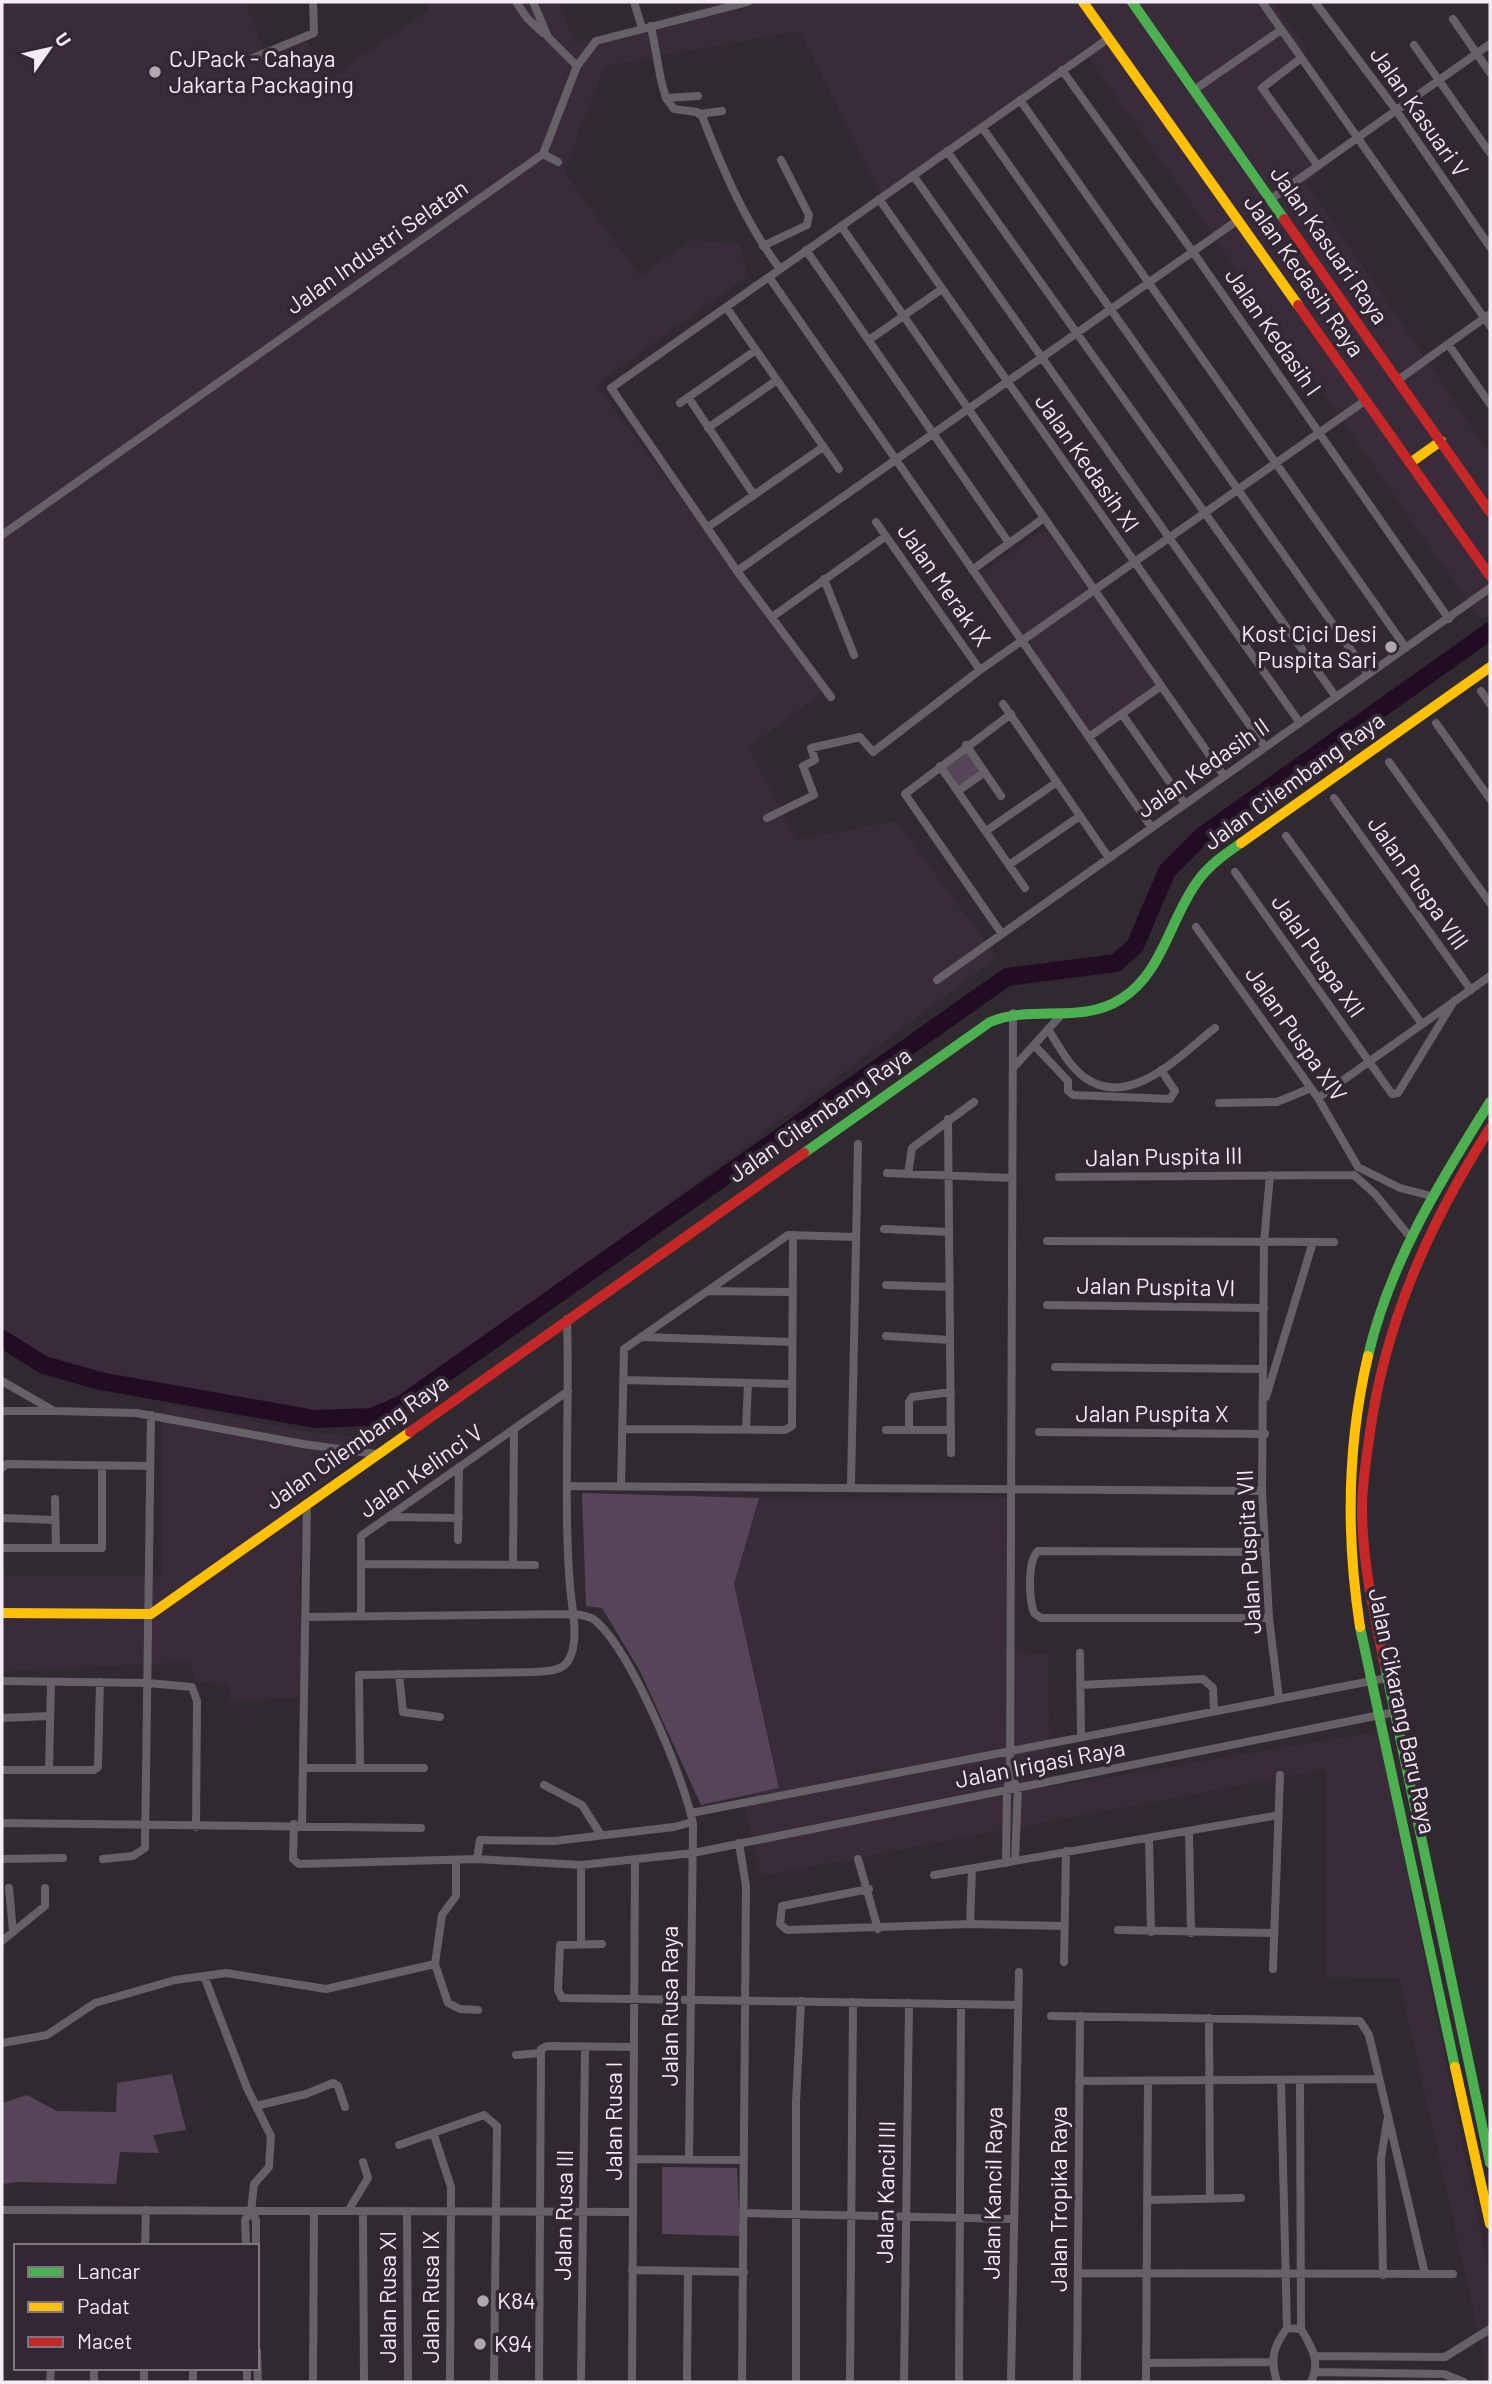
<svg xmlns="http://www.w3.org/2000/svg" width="1492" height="2384" font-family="Barlow,sans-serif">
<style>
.built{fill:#3a2b3a}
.green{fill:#564558}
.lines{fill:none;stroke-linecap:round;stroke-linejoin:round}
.river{stroke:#220c24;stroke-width:18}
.street{stroke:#656166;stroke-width:8}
.fast{stroke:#4caf50;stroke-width:10}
.slow{stroke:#ffc107;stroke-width:10}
.jam{stroke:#c62828;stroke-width:10}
.poi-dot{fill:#afa8b0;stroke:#322733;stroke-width:2.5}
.labels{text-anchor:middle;stroke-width:7;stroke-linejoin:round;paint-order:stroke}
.poi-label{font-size:23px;fill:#f4ecf5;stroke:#322733;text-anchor:start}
.street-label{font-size:23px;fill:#f4ecf5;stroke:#322733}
</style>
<rect width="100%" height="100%" fill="#302a30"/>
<path class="built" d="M2 2H245L264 48 304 38 332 77 429 10 425 2H569L561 5 574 43 717 2H1273L1309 52 1262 88 1321 172 1306 183 1490 454V613L1481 620 1084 50 881 196 799 31 604 66 564 172 640 276 692 240 740 245 747 276 596 385 825 690 748 748 797 840 896 821 997 957 402 1404 372 1417 315 1419 44 1365 19 1352 2 1336Z
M1045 529 1158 685 1089 734 980 574Z
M163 1404 307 1432 382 1439 293 1506 305 1522 299 1579 303 1697 230 1701V1684L196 1682 189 1662 2 1671V1575H161Z
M759 1498H1007L1006 1650 1048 1655 1050 1787 1378 1732 1490 2279V2382H1484V2358L1399 1978 1325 1977 1326 1769 761 1876 742 1796 779 1788 734 1584Z"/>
<path class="green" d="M966 747 982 772 959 788 942 764Z
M582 1493 759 1498 734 1584 779 1788 701 1805 640 1671 602 1608 586 1606Z
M172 2074 186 2130 153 2135 159 2153 120 2152 116 2184 19 2182 2 2184V2103L27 2095 57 2111 116 2112 117 2083Z
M662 2167 737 2168 740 2236 662 2234Z"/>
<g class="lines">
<path class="river" d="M2 1339 44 1365 100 1381 315 1419 372 1417 402 1404 1007 977 1116 963 1135 946 1167 871 1202 836 1490 631"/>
<path class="street" d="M516 2 527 18 543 33
M533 2 548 37 577 66
M634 2 642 28
M1262 2 1490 326
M1315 2 1396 110 1490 247
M1453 19 1490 73
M651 26 661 80 666 98 674 109 697 112 702 116C723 170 745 222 780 269
M1414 45 1490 153
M253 58 314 33 313 2
M1300 59 1262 88 1318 166
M1062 70 1193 252 1449 619
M1194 90 1281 30
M666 98 698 96
M1020 100 1406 648
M699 114 722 111
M982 127 1368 674
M947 151 1336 697
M543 154 558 162
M913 175 1300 723
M879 199 1265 747
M1271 199 1490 44
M841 226 1224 776
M763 246 807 225 809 215 781 160
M806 250 1009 543
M769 277 1152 828
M726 307 839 469
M869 340 942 289
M1448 344 1490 404
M1398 380 1490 314
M688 397 754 495
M680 403 756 350
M708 428 777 380
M876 522 980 670
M708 527 823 447
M2 535 543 154 577 66 596 41 748 2
M972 570 1044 518
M737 571 1238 220
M824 579 854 655
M772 617 886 536
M1481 691 1490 704
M831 697 737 571 611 388 1109 38
M1003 704 1109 858
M1122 714 1185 804
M1436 723 1490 799
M1089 737 1161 686
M966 745 1001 796
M1389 762 1490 903
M940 766 1025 888
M958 791 985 772
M1334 798 1471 990
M767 818 814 795 803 766 815 760 811 748 860 737 873 752 980 670 1366 400
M986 831 1057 782
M1286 836 1422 1024
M1009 865 1080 816
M1235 872 1392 1094 1398 1093 1454 1001
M1196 927 1318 1098 1358 1167
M1002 934 905 794 1011 714
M937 980 1490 588
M1048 1029C1058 1045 1069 1066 1084 1077 1130 1111 1181 1054 1215 1028
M1034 1045 1068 1081V1091L1073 1095 1170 1099 1175 1091 1161 1070
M1013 1068 1061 1015
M1318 1098 1490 976
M1219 1103 1277 1102 1311 1088
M948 1119 951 1453
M1358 1167 1400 1188 1431 1196
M887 1173 1011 1178
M908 1174 912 1148 974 1102
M1270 1175 1264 1242 1262 1491 1269 1618 1279 1699
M1354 1175 1375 1194 1410 1237
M1059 1177 1354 1175
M884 1229 949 1232
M1047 1241 1334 1242
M886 1285 950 1287
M708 1291 793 1292
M1047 1305 1264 1308
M886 1336 950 1340
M641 1337 792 1342
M1055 1367 1263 1369
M623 1380 792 1384
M2 1381 54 1411 136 1413 303 1444 376 1454
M1266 1397 1313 1242
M2 1411H51
M622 1429 785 1430 792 1426 793 1235
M746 1429 748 1383
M886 1430H951
M909 1430V1402L912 1397 951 1392
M1039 1432 1265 1434
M2 1468 7 1464 150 1466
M568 1486 1262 1491
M621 1486 624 1349 788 1235 856 1237
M851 1488 858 1144
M55 1499 56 1548
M388 1517 459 1518
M2 1518 54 1520
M458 1540 459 1467
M2 1548H102V1466
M1265 1552 1038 1551C1027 1561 1029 1599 1034 1613L1041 1618H1269
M361 1564 535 1565
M513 1564 514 1429
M361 1615V1536L568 1391
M305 1617 572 1614C581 1615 591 1616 597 1622 632 1654 684 1777 693 1824L689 2160
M1080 1653 1081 1737
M399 1674 403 1712 440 1717
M2 1681 148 1683 192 1687 197 1701 196 1827
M1080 1685 1203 1679 1213 1688 1214 1711
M2 1718 49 1716
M303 1768H424
M360 1768 359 1675 533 1672C545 1671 561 1672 568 1661 580 1643 572 1608 570 1587 563 1498 570 1408 567 1319
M2 1770H94L98 1767 100 1682
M49 1770 51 1682
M1010 1777 1013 1013
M544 1785 582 1805 601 1835
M691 1813 1387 1678
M2 1823 421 1828
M294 1824 293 1859 299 1864 477 1859 581 1865 693 1853 1395 1712
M302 1825 307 1503
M1189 1832 1191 1933
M1149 1838 1151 1932
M739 1843 746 1886 742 2382
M2 1859 63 1858
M103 1859 133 1856 145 1848 151 1415
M477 1859 480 1840 554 1841 674 1827 692 1822
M858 1859 878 1929
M1006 1863 1007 1790 1010 1777 1018 1788 1015 1861
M581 1865V1943
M934 1875 1279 1815
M9 1888 13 1932
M869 1889 782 1906 780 1924 787 1930 970 1924 1064 1926
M970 1924 972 1869
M1118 1930 1274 1933
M2 1941 45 1906V1888
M602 1944 560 1945 558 1990 562 1998 1017 2005
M1064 1962 1066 1851
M435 1964 448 2003 460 2009 478 2010
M1273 1969 1280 1775
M204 1976 247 2088 271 2136 269 2167 254 2184 251 2211 245 2220 246 2246
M1051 2016 1360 2021 1369 2035 1425 2274
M1209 2018 1210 2199
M2 2043 47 2035 95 2003 175 1980 226 1973 326 1989 435 1964 442 1915 456 1896V1860
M516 2055 541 2053
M1079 2081 1378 2079
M1281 2082 1287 2328
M1300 2082 1301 2329C1312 2348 1321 2361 1311 2382
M256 2106 306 2094 333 2083 338 2086 345 2107
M434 2135 451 2187 450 2382
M399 2145 484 2115 497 2126 494 2382
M633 2159 744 2160
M1148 2200 1241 2198
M2 2210 632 2212
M251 2211 256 2220V2246
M348 2211 368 2178 363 2162
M363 2211 364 2382
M407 2211 408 2382
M743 2213 1012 2219
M145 2246 146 2210
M632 2270 744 2272
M1078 2273 1453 2274
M1383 2275 1381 2159 1387 2121
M257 2351 258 2382
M1316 2356 1445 2357 1490 2329
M1147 2363 1271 2362
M94 2368V2382
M247 2368V2382
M1316 2372 1444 2374 1464 2382
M50 2382 51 2368
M144 2382V2368
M193 2382V2368
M313 2382 314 2211
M539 2382 541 2049 547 2046 634 2047
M581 2382 585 2048
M632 2382 635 1860
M687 2382 688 2271
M796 2382V2103L801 2001
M850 2382 853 2002
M904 2382 909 2003
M959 2382 961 2004
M1011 2382 1019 1972
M1077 2382 1080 2016
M1146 2382 1148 2081
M1277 2382C1270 2359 1273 2347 1287 2328L1301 2329"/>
<path class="fast" d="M1132 2 1284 219
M804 1153 990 1022C1033 1004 1080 1025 1121 999 1162 974 1170 919 1197 882 1208 866 1225 854 1241 843
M1368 1356C1390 1262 1439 1183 1490 1102
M1360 1627 1455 2067
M1385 1666 1490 2163"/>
<path class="slow" d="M1083 2 1298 305
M1410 463 1441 441
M1241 843 1490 667
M2 1613 151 1614 410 1432
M1360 1627C1346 1536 1347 1445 1368 1356
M1455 2067 1490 2224"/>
<path class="jam" d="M1284 219 1490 512
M1298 305 1490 576
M410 1432 804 1153
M1385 1666C1374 1614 1362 1561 1362 1508 1362 1485 1366 1462 1369 1439 1384 1325 1428 1225 1490 1128"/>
</g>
<g class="poi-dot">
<circle cx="155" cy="72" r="7"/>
<circle cx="1391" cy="647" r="7"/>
<circle cx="483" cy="2301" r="7"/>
<circle cx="480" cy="2344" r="7"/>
</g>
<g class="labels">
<g class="poi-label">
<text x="169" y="67">CJPack - Cahaya<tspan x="169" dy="26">Jakarta Packaging</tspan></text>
<text x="1377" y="642" text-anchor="end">Kost Cici Desi<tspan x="1377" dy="26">Puspita Sari</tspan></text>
<text x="497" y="2309">K84</text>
<text x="494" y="2352">K94</text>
</g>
<g class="street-label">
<text transform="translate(1419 112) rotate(55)" y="8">Jalan Kasuari V</text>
<text transform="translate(1329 245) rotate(55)" y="8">Jalan Kasuari Raya</text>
<text transform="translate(377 247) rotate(-35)" y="8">Jalan Industri Selatan</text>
<text transform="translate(1304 276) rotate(55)" y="8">Jalan Kedasih Raya</text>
<text transform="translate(1273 332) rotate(55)" y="8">Jalan Kedasih I</text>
<text transform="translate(1087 463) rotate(55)" y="8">Jalan Kedasih XI</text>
<text transform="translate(944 585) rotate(55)" y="8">Jalan Merak IX</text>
<text transform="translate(1203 768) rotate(-35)" y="8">Jalan Kedasih II</text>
<text transform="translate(1294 781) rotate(-36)" y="8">Jalan Cilembang Raya</text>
<text transform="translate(1418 883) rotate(55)" y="8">Jalan Puspa VIII</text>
<text transform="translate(1318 956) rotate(55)" y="8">Jalal Puspa XII</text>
<text transform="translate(1296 1034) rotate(55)" y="8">Jalan Puspa XIV</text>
<text transform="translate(820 1115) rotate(-35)" y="8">Jalan Cilembang Raya</text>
<text transform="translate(1164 1157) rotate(-1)" y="8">Jalan Puspita III</text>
<text transform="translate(1156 1287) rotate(1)" y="8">Jalan Puspita VI</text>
<text x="1152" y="1422">Jalan Puspita X</text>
<text transform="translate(357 1442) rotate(-35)" y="8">Jalan Cilembang Raya</text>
<text transform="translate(421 1471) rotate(-35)" y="8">Jalan Kelinci V</text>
<text transform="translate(1249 1552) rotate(-93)" y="8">Jalan Puspita VII</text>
<text transform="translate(1402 1711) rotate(78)" y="8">Jalan Cikarang Baru Raya</text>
<text transform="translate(1040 1764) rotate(-11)" y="8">Jalan Irigasi Raya</text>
<text transform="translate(670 2006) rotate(-90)" y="8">Jalan Rusa Raya</text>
<text transform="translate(614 2121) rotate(-90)" y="8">Jalan Rusa I</text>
<text transform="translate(886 2192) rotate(-89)" y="8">Jalan Kancil III</text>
<text transform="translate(993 2193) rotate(-89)" y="8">Jalan Kancil Raya</text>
<text transform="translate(1059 2199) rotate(-90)" y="8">Jalan Tropika Raya</text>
<text transform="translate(564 2215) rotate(-89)" y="8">Jalan Rusa III</text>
<text transform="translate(388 2297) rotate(-90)" y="8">Jalan Rusa XI</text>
<text transform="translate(431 2297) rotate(-90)" y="8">Jalan Rusa IX</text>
</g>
</g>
<rect width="1492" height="2384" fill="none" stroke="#f4ecf5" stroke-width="7"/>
<rect x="14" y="2244" width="245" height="126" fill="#322733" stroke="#807681" stroke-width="2"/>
<rect x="28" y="2267" width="35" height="10" fill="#4caf50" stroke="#807681" stroke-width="2"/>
<text x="77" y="2279" font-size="21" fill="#f4ecf5">Lancar</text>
<rect x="28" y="2302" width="35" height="10" fill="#ffc107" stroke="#807681" stroke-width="2"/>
<text x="77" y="2314" font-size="21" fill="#f4ecf5">Padat</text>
<rect x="28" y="2337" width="35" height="10" fill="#c62828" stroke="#807681" stroke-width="2"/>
<text x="77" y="2349" font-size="21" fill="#f4ecf5">Macet</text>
<g transform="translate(49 49) rotate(56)" stroke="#322733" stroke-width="5" paint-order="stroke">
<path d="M0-5L12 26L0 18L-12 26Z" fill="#f4ecf5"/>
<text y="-10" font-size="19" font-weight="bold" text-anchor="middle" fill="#f4ecf5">U</text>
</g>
</svg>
